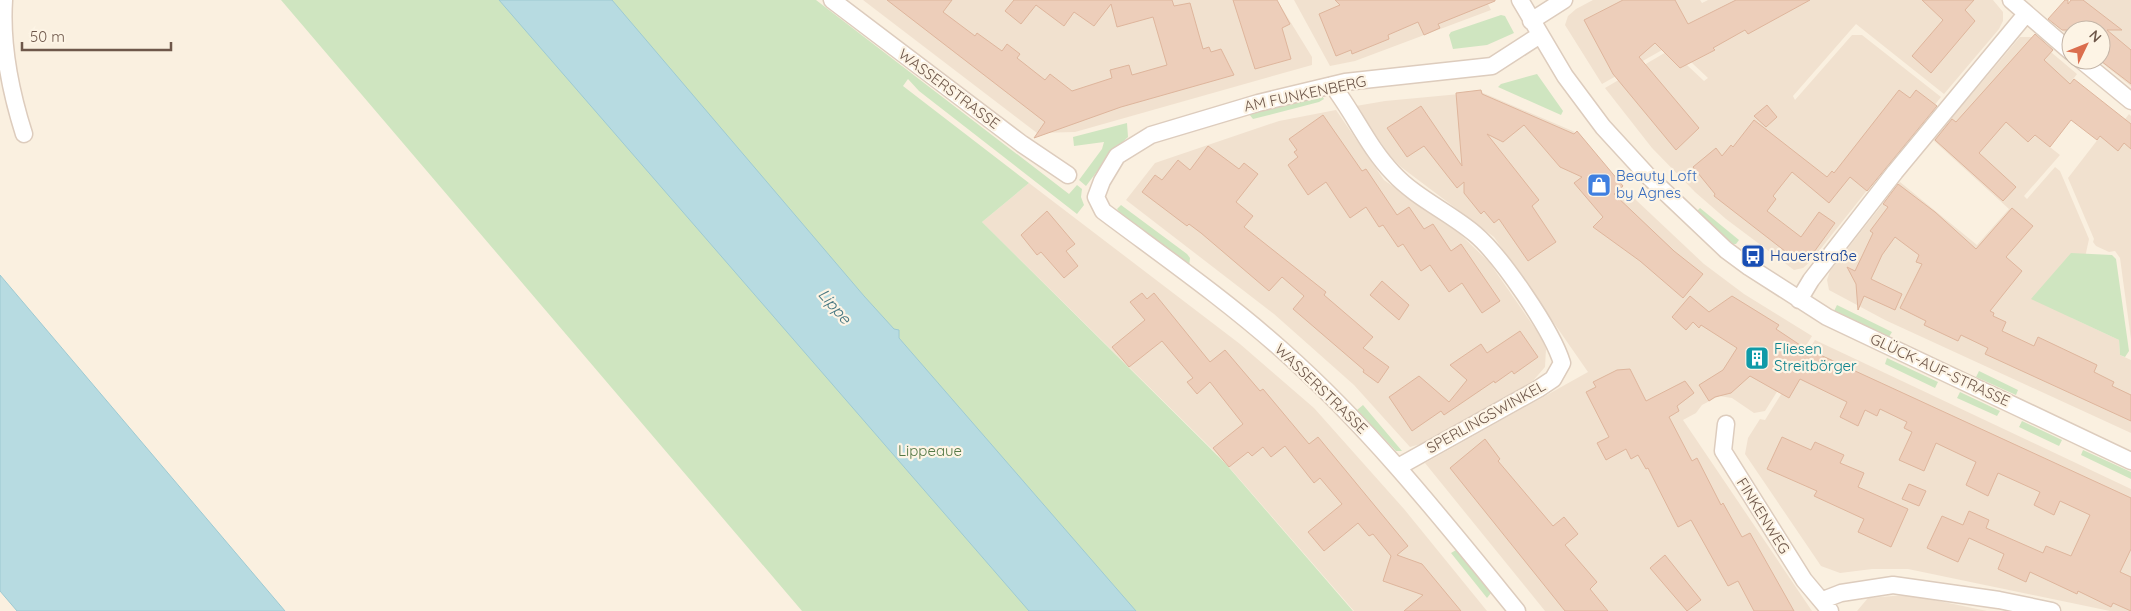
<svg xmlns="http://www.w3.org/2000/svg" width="2131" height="611" font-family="Quicksand,sans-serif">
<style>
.residential{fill:#f1e1cf}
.green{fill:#cfe5c0}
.water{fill:#b7dbe1;stroke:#9ecad2}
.building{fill:#edceba;stroke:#deb59c}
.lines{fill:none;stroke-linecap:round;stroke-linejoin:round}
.street-casing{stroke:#ddccbd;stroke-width:19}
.street{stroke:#fff;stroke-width:16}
.labels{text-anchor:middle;stroke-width:4.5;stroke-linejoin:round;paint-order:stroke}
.street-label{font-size:15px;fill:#6e574a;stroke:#fdf4e5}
.shop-label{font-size:15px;fill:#366cbe;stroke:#fdf4e5;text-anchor:start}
.transit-label{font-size:15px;fill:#164399;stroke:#fdf4e5;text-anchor:start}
.culture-label{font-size:15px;fill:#0d838f;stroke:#fdf4e5;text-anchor:start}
.park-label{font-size:15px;fill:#547946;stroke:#fdf4e5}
.water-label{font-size:16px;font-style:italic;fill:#467680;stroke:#fdf4e5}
</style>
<rect width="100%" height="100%" fill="#faf0e0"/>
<path class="residential" d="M863 0H1277L1312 57V65L1075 132 1037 133Z
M1294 0H1486L1491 10 1355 61 1330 66Z
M1593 0H1622L1631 17 1627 0H1700L1702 3 1708 0H1993L2003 12V21L1999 29 1944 94 1856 24 1793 96 1795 100 1852 35H1862L1941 97 1811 261 1803 268 1794 270 1726 219 1695 192 1652 148 1605 88 1673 48 1679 50 1687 65 1704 81 1708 78 1691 62 1678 41 1602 84 1565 25 1568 16 1576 9Z
M2071 0H2131V86L2098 60H2101V30H2071V38L2052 22Z
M2020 37H2033L2077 74 2053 105 2036 136 2060 155 2024 196 2027 199 2055 167 2060 171 2089 239 2072 318 2119 340 2120 355 2131 360V433L1885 320 1829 290 1827 280 1830 271 1900 182 1977 245 2009 209 1933 140Z
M1481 92 1575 132 1619 184 1704 264 1744 294 1812 336 1765 411 1754 413 1732 398 1719 396 1702 405 1696 413 1683 420 1812 611H1545L1425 463 1588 372 1494 237 1401 167 1390 156 1356 106 1385 101Z
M1336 110 1384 180 1460 234 1489 262 1541 337 1546 349 1545 367 1532 382 1421 444 1410 447 1354 385 1274 314 1126 200 1155 163 1279 121Z
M2129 114 2131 116V339L2120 258 2115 251 2109 252 2096 246 2093 242 2094 239 2068 178 2109 125 2116 131Z
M1029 183 1240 344 1314 408 1404 509 1487 611H1354L1222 459 982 222Z
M1815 340 2131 489V611H2110L1908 569H1872L1840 573 1821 566 1745 454 1748 438 1760 419 1765 420Z
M1906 595 1934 600 1987 611H1857L1868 598Z"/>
<path class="green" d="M281 0H816L1069 194 1077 185 1082 189 1081 197 1084 205 1077 214 919 91 908 79 903 86 1029 183 982 222 1225 463 1353 611H802Z
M1501 15 1505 16 1514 33 1487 45 1453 49 1449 35 1451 32Z
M1537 74 1563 111 1561 115 1498 87 1501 84Z
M1322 96 1324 99 1319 102 1261 117 1253 119 1249 114Z
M1127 123 1128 137 1111 153 1086 186 1079 180 1102 149 1104 142 1074 146 1073 137Z
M1121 205 1187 254 1190 258 1189 267 1120 213 1117 209Z
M1700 208 1739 240 1736 244H1733L1697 211Z
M2071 253 2112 255 2116 259 2129 351 2125 357 2120 355 2119 340 2031 299Z
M1837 305 1892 332 1889 337 1834 311Z
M1887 358 1938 382 1935 388 1885 364Z
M1979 371 2018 390 2016 395 1976 377Z
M1960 392 2000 411 1997 416 1957 398Z
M1363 405 1402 451H1396L1357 410Z
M2022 421 2062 440 2059 446 2019 427Z
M2083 450 2131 472V479L2081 455Z
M1456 550 1491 593 1487 598 1451 553Z"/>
<path class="water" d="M499 0H612L864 296 894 329 899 330V338L1136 611H1029Z
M0 275 285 611H17L0 591Z"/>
<path class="building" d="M887 0H952L943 12 975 36 977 33 1002 51 1007 44 1020 54 1017 58 1045 80 1050 74 1072 91 1112 78 1110 70 1129 65 1132 75 1167 65 1153 17 1117 27 1111 4 1094 26 1074 12 1064 26 1036 5 1021 24 1005 11 1014 0H1172L1174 6 1190 3 1203 49 1209 47 1211 52 1221 49 1234 75 1121 107 1034 138 1045 122Z
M1233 0H1277L1290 24 1282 28 1291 59 1255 69Z
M1335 0H1495V1L1438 24 1440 28 1424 35 1418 22 1388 35 1389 39 1352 54 1351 50 1336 56 1319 14 1340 5Z
M1623 0H1675L1688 24 1736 0H1810L1748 34 1745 30 1713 48 1715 50 1680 68 1655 43 1639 57 1699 128 1676 150 1613 74 1584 20Z
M1922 0H1974L1965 10 1975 21 1931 73 1912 56 1943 20Z
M2065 0H2068V4L2071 0H2083L2122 30H2107L2131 50V84L2101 61V30H2062L2048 19Z
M2035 34 2053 50 2044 60 2070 84 2074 79 2131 124V149L2124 143 2118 151 2100 136 2097 140 2071 120 2050 147 2035 135 2028 142 2006 122 1979 153 2016 187 2003 201 1935 140 1952 119 1956 122Z
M1481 90 1482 94 1574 134 1577 131 1623 186 1614 194 1674 251 1703 274 1683 298 1640 261 1593 227 1603 217 1574 183 1582 177 1560 167 1524 125 1503 142 1487 134 1539 200 1532 206 1556 242 1528 261 1499 219 1494 223 1484 211 1481 214 1464 193V182L1457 188 1424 146 1407 157 1387 128 1421 106 1462 166 1456 93Z
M1899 90 1910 98 1916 90 1937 106 1867 191 1850 177 1829 203 1792 172 1773 196 1776 199 1767 211 1801 237 1819 212 1835 223 1814 252 1802 257 1790 255 1714 196 1715 194 1693 167 1716 148 1722 156 1731 145 1733 147 1754 120 1827 177 1832 171 1834 173Z
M1767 105 1777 117 1766 127 1754 116Z
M1323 115 1362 171 1366 169 1397 215 1409 207 1424 229 1433 224 1451 251 1461 244 1500 301 1482 313 1462 283 1449 292 1430 265 1421 271 1403 244 1398 247 1383 225 1379 227 1366 207 1350 218 1326 182 1308 195 1288 165 1298 157 1294 152 1297 150 1289 139Z
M1208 146 1239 169 1244 163 1258 174 1236 202 1253 216 1244 227 1326 292 1324 295 1373 337 1363 348 1389 367 1378 383 1363 372 1364 370 1293 309 1304 296 1282 277 1269 291 1201 233 1189 224 1187 226 1142 192 1155 175 1162 180 1178 160 1190 170Z
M1898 184 1935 212 1976 249 2012 208 2033 226 2006 257 2022 271 1990 311 1994 313 1993 316 2006 322 2002 331 2034 346 2038 337 2097 365 2094 372 2114 382 2112 386 2131 395V421L1985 354 1988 348 1961 335 1958 341 1924 325 1926 321 1900 308 1922 264 1916 262 1919 255 1895 237 1882 255 1871 279 1902 294 1895 310 1864 296 1858 310 1856 284 1847 267 1855 271 1873 233 1870 231 1888 207 1883 204Z
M1047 211 1075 244 1066 251 1078 266 1064 278 1041 252 1037 255 1021 235Z
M1382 281 1409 305 1399 320 1370 295Z
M1142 293 1147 299 1154 293 1210 362 1225 350 1260 391 1263 389 1309 444 1318 437 1408 546 1397 555 1422 564 1461 611H1404L1423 595 1383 581 1391 556 1373 534 1369 536 1358 523 1324 551 1308 532 1342 504 1320 478 1314 483 1285 446 1271 457 1263 447 1252 456 1248 452 1229 467 1213 448 1243 424 1210 382 1197 394 1187 382 1193 378 1162 341 1129 367 1112 347 1145 320 1130 302Z
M1690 296 1709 312 1732 296 1779 325 1776 329 1803 347 2131 498V549L2120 572 2131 577V611L2113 603 2111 607 2078 591 2077 594 2030 572 2026 582 1998 569 2004 554 1969 538 1958 562 1927 548 1942 516 1963 525 1969 511 1989 520 1986 528 2043 553 2046 546 2071 556 2090 515 2060 501 2054 515 2034 505 2040 492 1998 473 1988 496 1966 485 1976 462 1936 443 1924 471 1899 460 1912 432 1904 428 1907 422 1880 409 1877 416 1865 410 1858 426 1840 417 1847 402 1800 379 1789 398 1750 376 1731 393 1715 397 1709 401 1699 385 1723 370 1737 348 1701 325 1699 328 1693 322 1686 330 1672 317Z
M1520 331 1538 357 1514 374 1512 371 1495 383 1494 381 1444 415 1441 411 1412 431 1389 397 1419 376 1449 402 1467 380 1450 365 1481 344 1487 353Z
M1630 369 1646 401 1685 381 1694 393 1677 406 1679 411 1669 417 1692 461 1697 458 1721 505 1723 503 1742 537 1750 533 1794 611H1754L1738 581 1728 586 1691 520 1678 527 1648 468 1646 469 1638 455 1631 459 1626 449 1606 460 1597 443 1609 437 1586 392 1596 387 1593 382 1617 370Z
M1782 437 1811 450 1815 442 1844 455 1840 463 1864 473 1858 487 1908 509 1891 547 1858 532 1864 519 1814 496 1817 491 1767 469Z
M1485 439 1500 459 1498 461 1553 526 1564 517 1578 534 1565 545 1597 582 1590 589 1608 611H1565L1450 468Z
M1909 484 1926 491 1919 506 1902 499Z
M1665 555 1701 600 1687 611 1650 568Z"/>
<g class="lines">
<g class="street-casing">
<path id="street" d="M4 0C1 46 10 90 24 134
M832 0 1022 144 1068 175
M1520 0 1565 76 1603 127 1648 176 1726 250 1749 267 1827 317 2131 461
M2011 0 2071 52
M1531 21 1564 0
M2081 60 2131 101
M1332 85C1354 113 1368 147 1393 173 1416 198 1449 212 1475 234 1501 256 1552 330 1562 363L1553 379 1538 389 1398 467
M1799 300 1811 280 1895 172 2026 14
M1726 424 1723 451 1804 580 1830 611
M1823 600 1841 593 1893 585 1999 600 2052 611
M1517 611C1443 520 1370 428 1282 350 1226 300 1163 256 1103 211L1096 197 1102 181 1117 156 1151 135 1258 103 1345 82 1492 66 1540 35"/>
</g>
<use href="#street" class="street"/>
</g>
<defs>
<g id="shop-square" transform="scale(1.25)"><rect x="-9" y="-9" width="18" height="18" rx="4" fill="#3f7fe0" stroke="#fdf4e5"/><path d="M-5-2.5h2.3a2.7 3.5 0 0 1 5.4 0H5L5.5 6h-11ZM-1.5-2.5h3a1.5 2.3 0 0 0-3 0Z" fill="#fff"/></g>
<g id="bus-square" transform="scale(1.25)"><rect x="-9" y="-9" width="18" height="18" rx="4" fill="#1a4fb4" stroke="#fdf4e5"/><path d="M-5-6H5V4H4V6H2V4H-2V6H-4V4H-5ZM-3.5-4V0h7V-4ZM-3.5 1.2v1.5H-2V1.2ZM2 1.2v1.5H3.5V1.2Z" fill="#fff"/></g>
<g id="building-square" transform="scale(1.25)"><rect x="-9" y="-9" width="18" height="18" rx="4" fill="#0f9aa8" stroke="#fdf4e5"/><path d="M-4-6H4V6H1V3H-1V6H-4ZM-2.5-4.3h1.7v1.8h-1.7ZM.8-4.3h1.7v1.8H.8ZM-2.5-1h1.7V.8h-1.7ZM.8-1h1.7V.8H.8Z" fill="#fff"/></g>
</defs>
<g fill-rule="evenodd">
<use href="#shop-square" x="1599" y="185"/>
<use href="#bus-square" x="1753" y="256"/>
<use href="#building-square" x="1757" y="358"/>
</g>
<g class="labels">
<g class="street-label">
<text transform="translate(949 89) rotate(37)" y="5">WASSERSTRASSE</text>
<text transform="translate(1305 94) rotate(-12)" y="5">AM FUNKENBERG</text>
<text transform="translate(1940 370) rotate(25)" y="5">GLÜCK-AUF-STRASSE</text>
<text transform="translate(1321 389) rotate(44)" y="5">WASSERSTRASSE</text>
<text transform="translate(1486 417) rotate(-29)" y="5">SPERLINGSWINKEL</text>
<text transform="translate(1763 516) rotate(58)" y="5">FINKENWEG</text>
</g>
<g class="shop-label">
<text x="1616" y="181">Beauty Loft<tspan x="1616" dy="17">by Agnes</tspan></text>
</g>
<g class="transit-label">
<text x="1770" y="261">Hauerstraße</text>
</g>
<g class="culture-label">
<text x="1774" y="354">Fliesen<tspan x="1774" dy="17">Streitbörger</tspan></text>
</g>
<g class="park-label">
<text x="930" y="456">Lippeaue</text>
</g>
<g class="water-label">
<text transform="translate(835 306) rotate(49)" y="6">Lippe</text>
</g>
</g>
<g transform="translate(2086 45) rotate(47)"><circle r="24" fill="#fdf4e5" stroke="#c4b5a7"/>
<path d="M0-4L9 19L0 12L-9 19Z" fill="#db6e4e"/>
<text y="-8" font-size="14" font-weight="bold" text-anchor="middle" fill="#6e574a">N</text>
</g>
<path d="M22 42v8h149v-8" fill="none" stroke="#6e574a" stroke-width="2.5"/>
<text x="30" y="42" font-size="15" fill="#6e574a" stroke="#fdf4e5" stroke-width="4" paint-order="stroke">50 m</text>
</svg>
